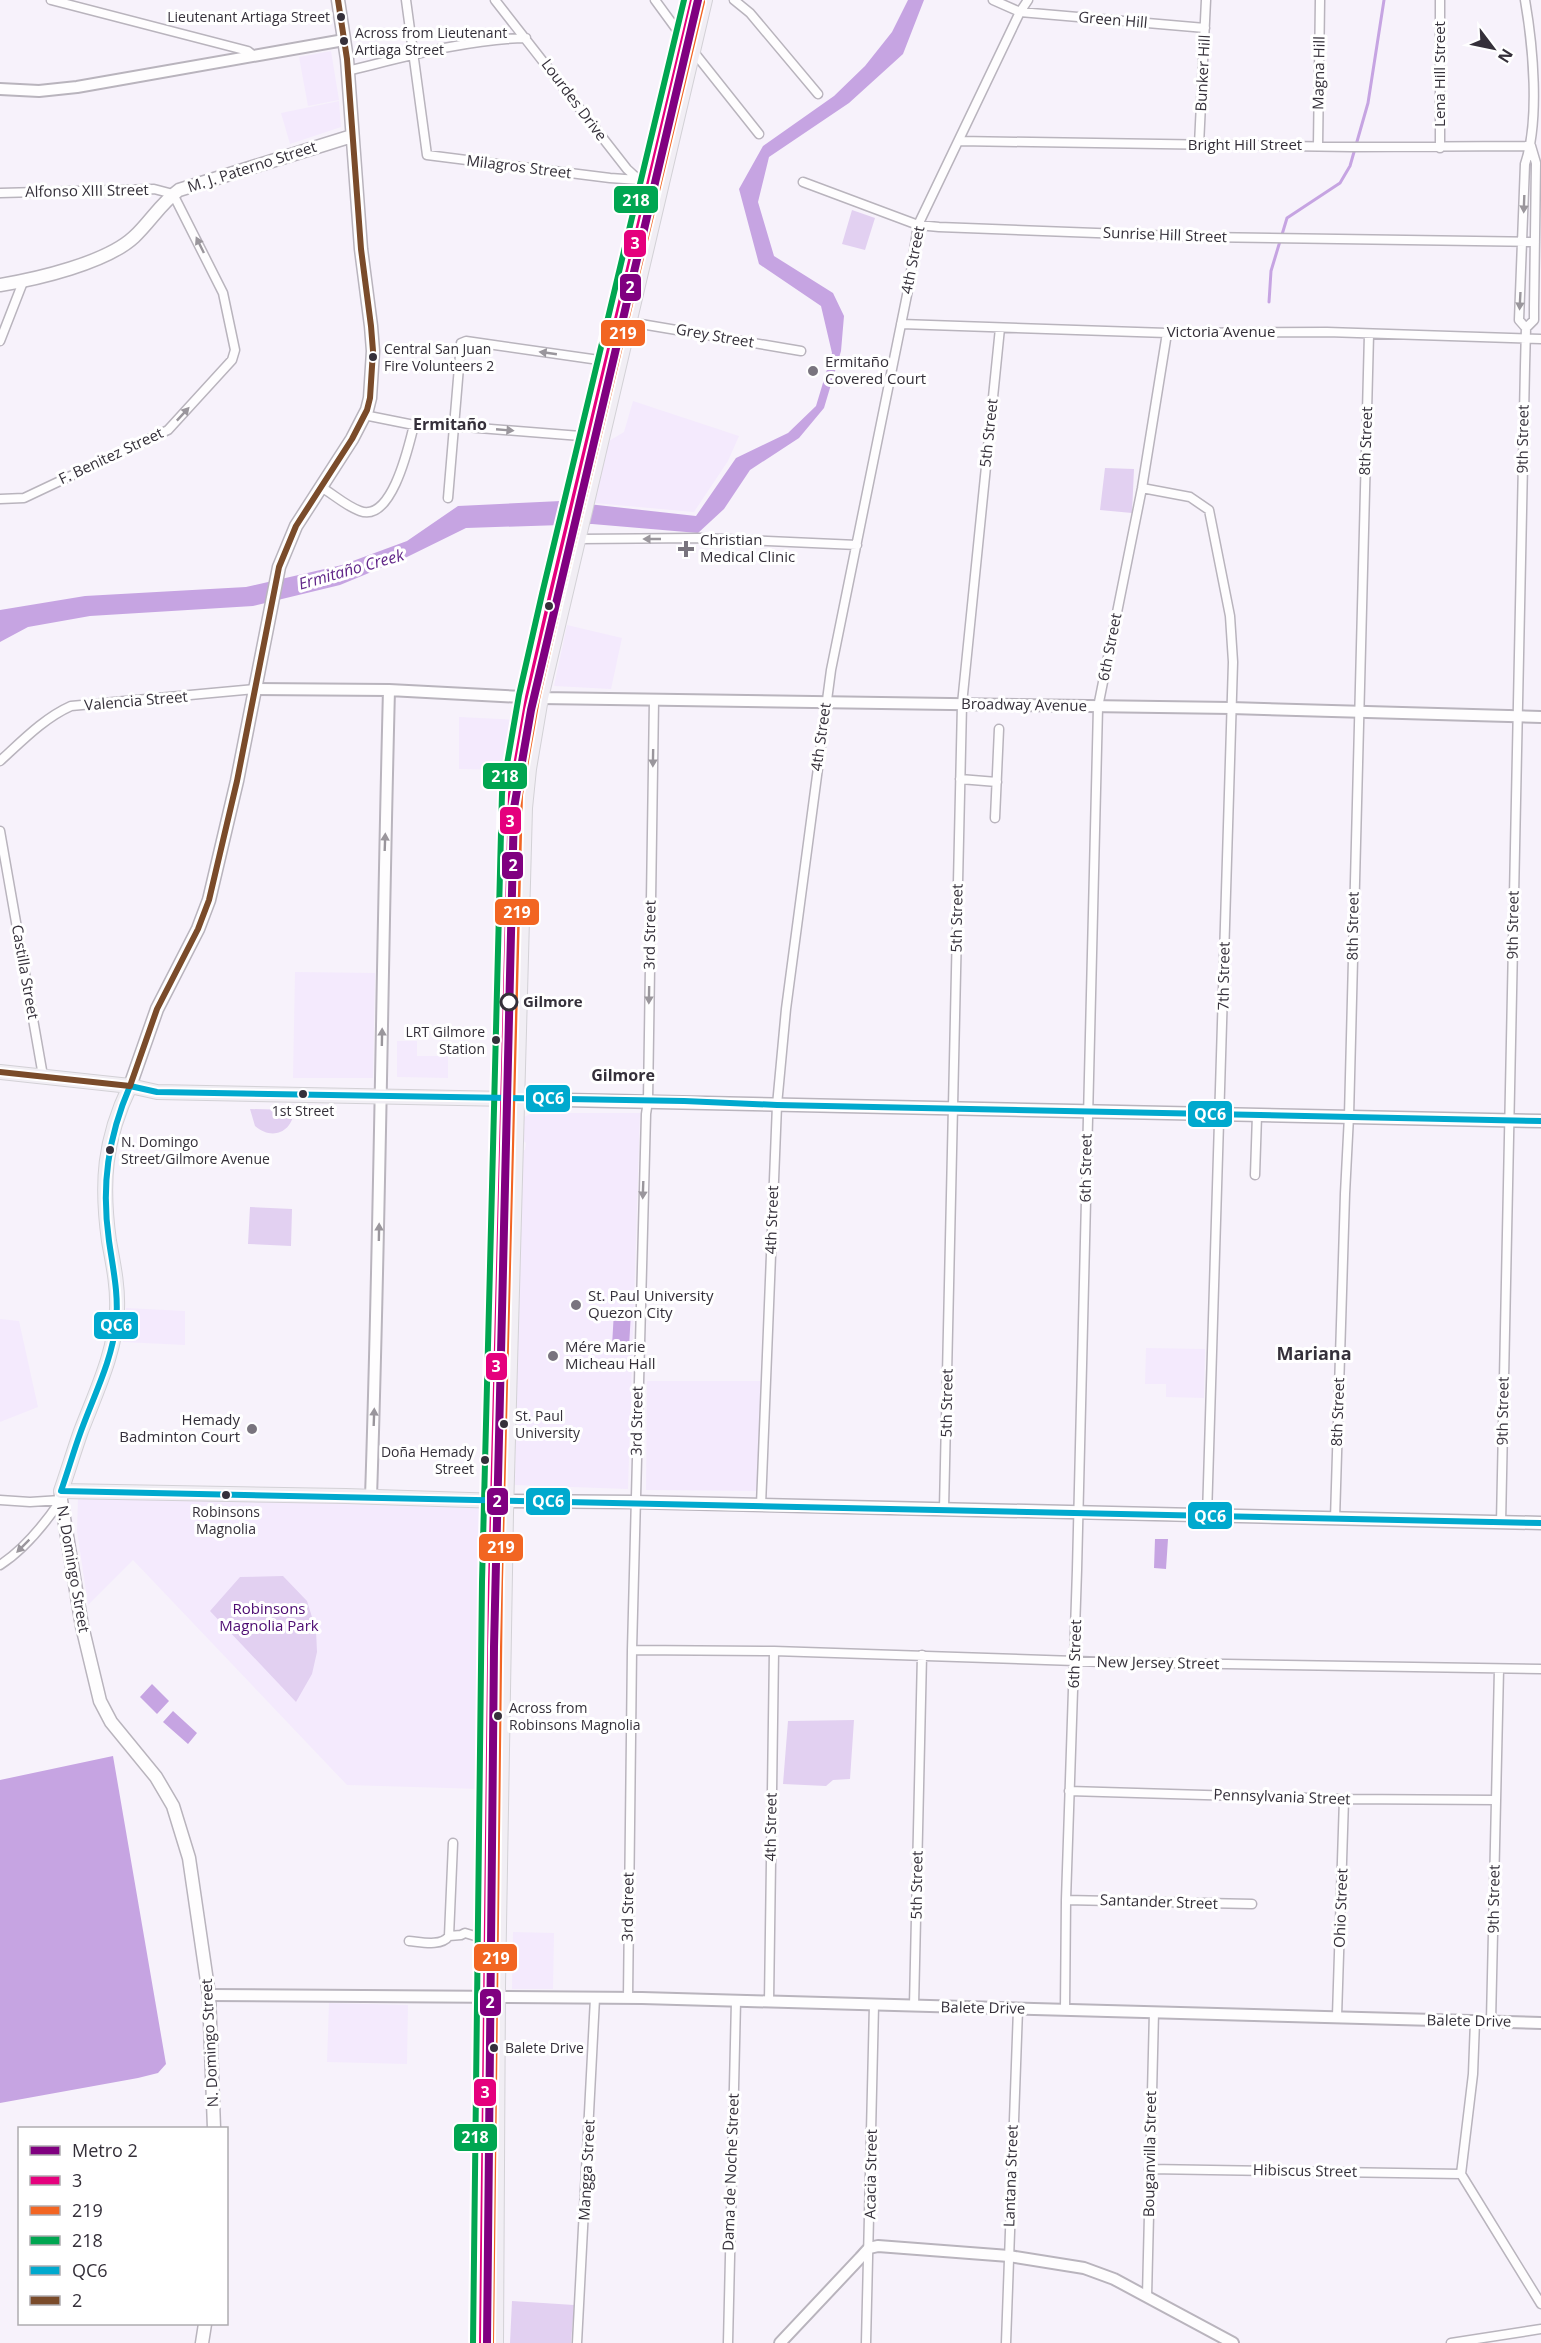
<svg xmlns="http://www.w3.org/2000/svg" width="1541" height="2343" font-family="'Open Sans',sans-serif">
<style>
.built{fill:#f4eafd}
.green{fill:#e2d0f1}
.water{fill:#c6a4e2}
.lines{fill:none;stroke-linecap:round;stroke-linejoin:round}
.stream{stroke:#c6a4e2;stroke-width:3}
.minor-casing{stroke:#b9b4bd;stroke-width:11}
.tertiary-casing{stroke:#b9b4bd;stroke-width:14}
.secondary-casing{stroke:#b9b4bd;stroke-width:15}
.primary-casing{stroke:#d3d1d6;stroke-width:16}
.minor{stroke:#fefdfe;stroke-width:8}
.tertiary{stroke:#fefdfe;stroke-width:10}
.secondary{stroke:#fefdfe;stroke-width:12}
.primary{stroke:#f1eef4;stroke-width:14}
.bus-1-casing{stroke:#fff;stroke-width:10}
.bus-2-casing{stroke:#fff;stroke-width:10}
.bus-3-casing{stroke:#fff;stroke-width:10}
.bus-4-casing{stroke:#fff;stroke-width:10}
.bus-5-casing{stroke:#fff;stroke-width:10}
.bus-1{stroke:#e5007d;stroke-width:6}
.bus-2{stroke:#f26522;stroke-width:6}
.bus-3{stroke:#00a651;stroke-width:6}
.bus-4{stroke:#00a9ce;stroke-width:6}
.bus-5{stroke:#7a4b2a;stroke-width:6}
.metro-1-casing{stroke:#fff;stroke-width:12}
.metro-1{stroke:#800080;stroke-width:8}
.oneway{fill:#9a969c}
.bus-dot{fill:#35303a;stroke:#fff;stroke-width:2}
.poi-dot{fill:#79747e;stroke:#fff;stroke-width:2}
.stop-dot{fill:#fff;stroke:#35303a;stroke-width:3}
.labels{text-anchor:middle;stroke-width:6;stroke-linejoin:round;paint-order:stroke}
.bus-label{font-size:14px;fill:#35303a;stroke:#fff;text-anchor:start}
.street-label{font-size:15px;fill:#35303a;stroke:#fff}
.poi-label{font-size:15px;fill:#35303a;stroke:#fff;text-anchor:start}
.stop-label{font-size:15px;font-weight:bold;fill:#35303a;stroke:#fff;text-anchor:start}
.park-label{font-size:15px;fill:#4d0b72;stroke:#fff}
.neighbourhood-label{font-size:16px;font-weight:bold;fill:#35303a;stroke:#fff}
.water-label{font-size:16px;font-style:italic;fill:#602588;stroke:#fff}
.quarter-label{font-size:18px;font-weight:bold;fill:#35303a;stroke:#fff}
.line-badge{stroke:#fff;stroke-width:2}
.badge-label{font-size:16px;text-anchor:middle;font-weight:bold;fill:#fff}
</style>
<rect width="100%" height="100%" fill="#f7f2fb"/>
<path class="built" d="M331 51 339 100 308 106 299 57Z
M339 101 341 127 290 144 281 113Z
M633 401 739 436 728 461 694 512 595 503 609 441 624 432Z
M567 625 622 638 611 689 554 686Z
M459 717 520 720 511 770 459 769Z
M295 972 375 973 373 1078H293Z
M397 1041H417V1056H448V1078L397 1077Z
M532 1113H640L628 1489 515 1485 521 1151 525 1150 526 1143 522 1140V1122L524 1117Z
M126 1308 185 1311V1345L123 1342Z
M0 1319 19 1321 38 1407 0 1422Z
M1146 1348 1205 1349 1204 1398 1166 1397V1384H1145Z
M647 1381H763L758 1491 646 1490Z
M78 1498 477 1505 486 1515 480 1789 347 1785 133 1560 88 1605 77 1531Z
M513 1932 554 1933 553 1989H512Z
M329 2003 408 2005 407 2064 327 2062Z"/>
<path class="green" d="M852 210 875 218 865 250 842 244Z
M1105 468 1134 469 1132 513 1100 510Z
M250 1109 294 1110C293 1132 272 1141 255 1126Z
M250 1207 292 1209 291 1246 248 1244Z
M283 1576 307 1601 316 1630 317 1652 312 1674 296 1702 210 1611 240 1577Z
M854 1720 850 1779 833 1780 826 1786 783 1784 788 1721Z
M512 2301 574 2305 571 2343H510Z"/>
<path class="water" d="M908 0H924L903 54 892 64 849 103 769 157 758 202 774 256 833 293 844 316 841 351 824 408 799 438 750 470 724 509 698 533 592 524 466 528 405 558 340 585 253 606 90 616 28 627 0 642V610L85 596 246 587 342 565 407 541 458 506 561 501 696 516 736 458 788 433 816 406 832 353 821 306 759 264 739 189 763 146 834 96 865 66 892 32Z
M614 1311 631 1312 629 1347 612 1346Z
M1155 1539H1168L1166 1569 1154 1568Z
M152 1684 169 1701 157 1714 140 1697Z
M173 1711 197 1733 188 1744 163 1722Z
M113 1756 166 2064 158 2073 138 2078 0 2103V1780Z"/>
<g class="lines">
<path class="stream" d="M1269 302 1271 271 1287 218 1340 183 1350 166 1368 103 1384 0"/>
<g class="minor-casing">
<path id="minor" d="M51 0 248 51 253 55
M406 0 427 155 610 178 639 180
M495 0 627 169 639 180
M655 0 685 41
M734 0 750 13 818 94
M993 0 1020 12 1205 28
M1525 0C1533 46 1540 120 1525 164L1519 320 1526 328
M693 51 759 134
M347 71C405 57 468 39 526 38
M959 141 1351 147 1531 146
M1199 145 1206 0
M1318 146 1320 0
M1440 148V0
M803 182 918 225 939 227 1203 237 1535 242
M0 193 154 189 173 194 223 293 235 350 232 360 168 430 24 498 0 499
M629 322 801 351
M901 324 1167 333 1327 332 1541 339
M0 341 23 282
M364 415 414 425 453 426 593 437
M321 487C333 494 346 506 360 511 392 523 409 445 414 425
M1142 488 1190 497 1209 510 1230 616 1233 662 1207 1516
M448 498 461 343 466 341 606 361
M578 539 699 538 857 545
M0 761C22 741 44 718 71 706L255 689
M960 779 997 782
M995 818 999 729
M0 831 43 1076
M1255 1175 1257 1115
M0 1500 30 1502 61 1500
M761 1505 777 1105 786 1009 831 670 909 285 918 225 1020 12 1028 0
M944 1509 962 704 1000 328
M1335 1519 1345 1194 1349 1116 1369 334
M1501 1523 1525 366 1526 328 1534 320V307L1536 163 1531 146
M0 1565C25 1549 44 1525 61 1500
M632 1650 774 1651 1105 1662 1541 1669
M1069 1791 1344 1799 1496 1800
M1066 1900 1252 1904
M449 1936 453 1843
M409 1941C421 1942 441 1947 449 1936L461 1935 465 1933 475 1936
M628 1998 632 1650 646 1114 648 1101 654 700
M769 2002 774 1651
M914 2006 922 1655
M1065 2009 1066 1900 1077 1570 1098 707 1142 488 1167 333
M1337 2016 1344 1799
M1475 2021 1473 2074 1461 2174 1541 2304
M1491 2021 1499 1669
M1149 2169 1461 2174
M1147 2296 1154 2012
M577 2343 595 1998
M728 2343 736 2001
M866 2343 874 2005
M1006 2343 1018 2009
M1451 2343 1541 2329"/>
</g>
<g class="tertiary-casing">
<path id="tertiary" d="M0 89 39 91 77 87 344 40
M255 689 389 690 541 698 1231 708 1541 717
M371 1497C380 1228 382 959 389 690
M209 1995 642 1998 1541 2023
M780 2343 860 2258 869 2248 878 2246 1009 2256 1084 2268 1114 2279 1233 2343"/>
</g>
<g class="secondary-casing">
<path id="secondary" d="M0 285C37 279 106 263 134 237 150 222 161 203 179 190L352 136
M130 1086 157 1009 198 929 209 900 237 781 279 567 296 526 352 439 367 410 370 398 373 351 371 326 361 249 347 59 338 0
M518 1099 1541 1121
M61 1491V1500L82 1626 100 1701 111 1722 156 1777 173 1806 189 1858 209 1995 214 2128
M506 1501 635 1502 1541 1523
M202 2343 205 2324"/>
</g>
<g class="primary-casing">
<path id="primary" d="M0 1072 130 1086 157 1092 510 1099
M130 1086C104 1140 101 1183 109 1241 113 1263 118 1286 117 1309 116 1351 96 1392 81 1431 74 1451 68 1471 61 1491L346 1496 500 1501
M482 2343 491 1582 511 794 528 697 551 596 693 0
M496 2343 498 1986 506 1513 525 808 529 769 541 698 705 0"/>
</g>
<use href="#minor" class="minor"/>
<use href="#tertiary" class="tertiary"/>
<use href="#secondary" class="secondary"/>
<use href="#primary" class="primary"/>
<g class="bus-1-casing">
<path id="bus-1" d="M482 2343 491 1582 511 794 528 697 551 596 693 0"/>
</g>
<g class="bus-2-casing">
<path id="bus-2" d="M491 2343 500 1582 520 795 537 699 560 598 702 2"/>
</g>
<g class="bus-3-casing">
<path id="bus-3" d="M473 2343 482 1582 502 793 519 695 542 594 684 0"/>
</g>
<g class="bus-4-casing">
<path id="bus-4" d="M1541 1121 777 1105 684 1101 157 1092 130 1086C108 1137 101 1186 109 1241 113 1269 119 1295 116 1323 112 1361 94 1395 81 1431 74 1450 68 1471 61 1491L1541 1523"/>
</g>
<g class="bus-5-casing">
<path id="bus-5" d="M0 1072 130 1086
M130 1086 157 1009 198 929 209 900 237 781 279 567 296 526 352 439 367 410 370 398 373 351 371 326 361 249 347 59 338 0"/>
</g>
<use href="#bus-1" class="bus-1"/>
<use href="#bus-2" class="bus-2"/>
<use href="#bus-3" class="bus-3"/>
<use href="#bus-4" class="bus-4"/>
<use href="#bus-5" class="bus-5"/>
<g class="metro-1-casing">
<path id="metro-1" d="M487 2343 494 1647 514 808 531 710 698 0"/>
</g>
<use href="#metro-1" class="metro-1"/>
</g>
<defs><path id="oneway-solid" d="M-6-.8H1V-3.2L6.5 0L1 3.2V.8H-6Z" transform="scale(1.5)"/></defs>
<g class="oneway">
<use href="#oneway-solid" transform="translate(1524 204) rotate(92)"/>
<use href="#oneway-solid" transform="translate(200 245) rotate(-116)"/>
<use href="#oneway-solid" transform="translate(1520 301) rotate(93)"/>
<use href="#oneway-solid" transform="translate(548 353) rotate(-172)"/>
<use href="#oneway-solid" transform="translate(183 414) rotate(-47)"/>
<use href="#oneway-solid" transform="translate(505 430) rotate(5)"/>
<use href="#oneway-solid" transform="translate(652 539) rotate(180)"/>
<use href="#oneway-solid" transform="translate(653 758) rotate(91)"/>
<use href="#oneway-solid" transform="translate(385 842) rotate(-88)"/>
<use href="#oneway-solid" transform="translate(649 995) rotate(91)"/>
<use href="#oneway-solid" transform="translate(382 1037) rotate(-89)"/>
<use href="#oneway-solid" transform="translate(643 1190) rotate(92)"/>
<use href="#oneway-solid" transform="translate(379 1232) rotate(-89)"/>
<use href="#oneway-solid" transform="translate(374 1417) rotate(-88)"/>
<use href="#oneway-solid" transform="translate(23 1546) rotate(135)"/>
</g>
<g class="bus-dot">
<circle cx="341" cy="17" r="5"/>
<circle cx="344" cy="41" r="5"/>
<circle cx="373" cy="357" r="5"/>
<circle cx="549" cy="606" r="5"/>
<circle cx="496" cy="1040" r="5"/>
<circle cx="303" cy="1094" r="5"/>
<circle cx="110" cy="1150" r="5"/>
<circle cx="504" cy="1424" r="5"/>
<circle cx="485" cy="1460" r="5"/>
<circle cx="226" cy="1495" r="5"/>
<circle cx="498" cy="1716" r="5"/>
<circle cx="494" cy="2048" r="5"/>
</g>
<g class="poi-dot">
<circle cx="813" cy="371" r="6"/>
<path d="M683 540h6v6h6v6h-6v6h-6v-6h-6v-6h6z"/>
<circle cx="576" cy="1305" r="6"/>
<circle cx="553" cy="1356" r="6"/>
<circle cx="252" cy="1429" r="6"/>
</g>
<circle class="stop-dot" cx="509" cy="1002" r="8"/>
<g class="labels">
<g class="bus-label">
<text x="330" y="22" text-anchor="end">Lieutenant Artiaga Street</text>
<text x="355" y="38">Across from Lieutenant<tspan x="355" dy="17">Artiaga Street</tspan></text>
<text x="384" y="354">Central San Juan<tspan x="384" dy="17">Fire Volunteers 2</tspan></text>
<text x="485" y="1037" text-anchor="end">LRT Gilmore<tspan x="485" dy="17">Station</tspan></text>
<text x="303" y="1116" text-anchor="middle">1st Street</text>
<text x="121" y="1147">N. Domingo<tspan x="121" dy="17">Street/Gilmore Avenue</tspan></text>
<text x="515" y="1421">St. Paul<tspan x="515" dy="17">University</tspan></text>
<text x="474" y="1457" text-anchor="end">Doña Hemady<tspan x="474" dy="17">Street</tspan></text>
<text x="226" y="1517" text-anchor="middle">Robinsons<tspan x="226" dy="17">Magnolia</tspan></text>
<text x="509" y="1713">Across from<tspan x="509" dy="17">Robinsons Magnolia</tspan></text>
<text x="505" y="2053">Balete Drive</text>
</g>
<g class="street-label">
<text transform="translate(1113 20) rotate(5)" y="5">Green Hill</text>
<text transform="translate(1203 73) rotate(-87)" y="5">Bunker Hill</text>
<text transform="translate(1319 73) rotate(-89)" y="5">Magna Hill</text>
<text transform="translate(1440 74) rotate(-90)" y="5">Lena Hill Street</text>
<text transform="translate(574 100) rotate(53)" y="5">Lourdes Drive</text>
<text x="1245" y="150">Bright Hill Street</text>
<text transform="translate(252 167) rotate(-18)" y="5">M. J. Paterno Street</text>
<text transform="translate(519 167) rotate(7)" y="5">Milagros Street</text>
<text transform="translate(87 191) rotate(-1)" y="5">Alfonso XIII Street</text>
<text transform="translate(1165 235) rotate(2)" y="5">Sunrise Hill Street</text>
<text transform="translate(913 260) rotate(-79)" y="5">4th Street</text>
<text x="1221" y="337">Victoria Avenue</text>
<text transform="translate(715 336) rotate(10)" y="5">Grey Street</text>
<text transform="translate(989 433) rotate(-84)" y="5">5th Street</text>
<text transform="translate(1523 439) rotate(-89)" y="5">9th Street</text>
<text transform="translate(1366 441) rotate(-88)" y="5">8th Street</text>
<text transform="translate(111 456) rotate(-25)" y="5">F. Benitez Street</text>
<text transform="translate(1110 647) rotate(-79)" y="5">6th Street</text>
<text transform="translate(136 701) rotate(-5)" y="5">Valencia Street</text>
<text transform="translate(1024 705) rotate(1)" y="5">Broadway Avenue</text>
<text transform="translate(821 737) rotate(-82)" y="5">4th Street</text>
<text transform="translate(957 918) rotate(-89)" y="5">5th Street</text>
<text transform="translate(1513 925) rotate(-89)" y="5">9th Street</text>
<text transform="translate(1353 926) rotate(-89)" y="5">8th Street</text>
<text transform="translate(650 935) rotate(-89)" y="5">3rd Street</text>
<text transform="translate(25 972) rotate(80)" y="5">Castilla Street</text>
<text transform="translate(1224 976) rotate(-89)" y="5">7th Street</text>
<text transform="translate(1086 1168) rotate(-89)" y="5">6th Street</text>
<text transform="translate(772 1220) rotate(-88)" y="5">4th Street</text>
<text transform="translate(947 1403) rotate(-89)" y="5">5th Street</text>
<text transform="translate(1503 1411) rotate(-89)" y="5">9th Street</text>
<text transform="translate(1338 1412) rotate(-88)" y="5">8th Street</text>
<text transform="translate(637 1421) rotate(-89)" y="5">3rd Street</text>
<text transform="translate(73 1569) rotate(80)" y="5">N. Domingo Street</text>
<text transform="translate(1075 1654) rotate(-88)" y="5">6th Street</text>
<text transform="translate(1158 1663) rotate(1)" y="5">New Jersey Street</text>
<text transform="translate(1282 1797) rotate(2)" y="5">Pennsylvania Street</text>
<text transform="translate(771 1827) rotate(-89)" y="5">4th Street</text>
<text transform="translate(917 1885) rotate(-89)" y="5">5th Street</text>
<text transform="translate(1494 1899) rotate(-89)" y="5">9th Street</text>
<text transform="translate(1159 1902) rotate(2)" y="5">Santander Street</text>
<text transform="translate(628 1907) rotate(-89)" y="5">3rd Street</text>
<text transform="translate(1341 1908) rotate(-88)" y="5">Ohio Street</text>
<text transform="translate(983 2008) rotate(1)" y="5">Balete Drive</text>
<text transform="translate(1469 2021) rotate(1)" y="5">Balete Drive</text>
<text transform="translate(210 2043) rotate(-93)" y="5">N. Domingo Street</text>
<text transform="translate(1150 2154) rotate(-89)" y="5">Bouganvilla Street</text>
<text transform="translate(587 2170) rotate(-87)" y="5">Mangga Street</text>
<text transform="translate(1305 2171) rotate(1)" y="5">Hibiscus Street</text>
<text transform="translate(731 2172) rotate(-88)" y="5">Dama de Noche Street</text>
<text transform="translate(871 2174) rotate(-89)" y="5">Acacia Street</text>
<text transform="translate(1011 2176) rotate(-88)" y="5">Lantana Street</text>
</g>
<g class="poi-label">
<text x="825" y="367">Ermitaño<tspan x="825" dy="17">Covered Court</tspan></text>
<text x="700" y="545">Christian<tspan x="700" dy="17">Medical Clinic</tspan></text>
<text x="588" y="1301">St. Paul University<tspan x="588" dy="17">Quezon City</tspan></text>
<text x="565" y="1352">Mére Marie<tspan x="565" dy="17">Micheau Hall</tspan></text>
<text x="240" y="1425" text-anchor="end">Hemady<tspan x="240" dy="17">Badminton Court</tspan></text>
</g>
<g class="stop-label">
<text x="523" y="1007">Gilmore</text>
</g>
<g class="park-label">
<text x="269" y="1614">Robinsons<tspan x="269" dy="17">Magnolia Park</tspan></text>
</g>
<g class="neighbourhood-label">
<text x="450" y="430">Ermitaño</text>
<text x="623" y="1081">Gilmore</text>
</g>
<g class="water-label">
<text transform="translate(351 569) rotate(-16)" y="6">Ermitaño Creek</text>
</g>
<g class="quarter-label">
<text x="1314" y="1360">Mariana</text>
</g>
</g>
<g class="line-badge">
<rect x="613" y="185" width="46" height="29" rx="6" fill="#00a651"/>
<rect x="623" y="229" width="24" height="29" rx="6" fill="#e5007d"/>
<rect x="619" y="273" width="23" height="29" rx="6" fill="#800080"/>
<rect x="600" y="319" width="46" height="28" rx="6" fill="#f26522"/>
<rect x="482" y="762" width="46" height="28" rx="6" fill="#00a651"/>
<rect x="499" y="806" width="23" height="29" rx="6" fill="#e5007d"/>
<rect x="501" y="851" width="23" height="29" rx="6" fill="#800080"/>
<rect x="494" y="898" width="46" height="28" rx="6" fill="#f26522"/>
<rect x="525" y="1084" width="46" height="29" rx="6" fill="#00a9ce"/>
<rect x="1187" y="1100" width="46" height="28" rx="6" fill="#00a9ce"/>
<rect x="93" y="1311" width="46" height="29" rx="6" fill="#00a9ce"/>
<rect x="485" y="1352" width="23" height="29" rx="6" fill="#e5007d"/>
<rect x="525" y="1487" width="46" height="29" rx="6" fill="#00a9ce"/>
<rect x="486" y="1487" width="23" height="29" rx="6" fill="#800080"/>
<rect x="1187" y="1501" width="46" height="29" rx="6" fill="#00a9ce"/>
<rect x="478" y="1533" width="46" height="29" rx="6" fill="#f26522"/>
<rect x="473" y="1943" width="45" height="29" rx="6" fill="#f26522"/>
<rect x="479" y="1988" width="23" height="29" rx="6" fill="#800080"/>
<rect x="473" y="2078" width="24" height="29" rx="6" fill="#e5007d"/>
<rect x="453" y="2123" width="45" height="29" rx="6" fill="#00a651"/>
</g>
<g class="badge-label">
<text x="636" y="206">218</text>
<text x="635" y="249">3</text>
<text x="630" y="293">2</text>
<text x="623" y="339">219</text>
<text x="505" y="782">218</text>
<text x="510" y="827">3</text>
<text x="513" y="871">2</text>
<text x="517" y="918">219</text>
<text x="548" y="1104">QC6</text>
<text x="1210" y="1120">QC6</text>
<text x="116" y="1331">QC6</text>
<text x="496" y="1372">3</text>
<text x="548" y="1507">QC6</text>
<text x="497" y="1507">2</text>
<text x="1210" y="1522">QC6</text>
<text x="501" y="1553">219</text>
<text x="496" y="1964">219</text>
<text x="490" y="2008">2</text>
<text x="485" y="2098">3</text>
<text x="475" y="2143">218</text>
</g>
<rect x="18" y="2127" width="210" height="198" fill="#ffffff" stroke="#aeacb0" stroke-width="1.5"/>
<rect x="30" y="2146" width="30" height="9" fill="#800080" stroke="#aeacb0" stroke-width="1.5"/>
<text x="72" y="2157" font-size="18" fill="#35303a">Metro 2</text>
<rect x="30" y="2176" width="30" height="9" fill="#e5007d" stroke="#aeacb0" stroke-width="1.5"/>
<text x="72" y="2187" font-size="18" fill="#35303a">3</text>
<rect x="30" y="2206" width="30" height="9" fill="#f26522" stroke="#aeacb0" stroke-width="1.5"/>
<text x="72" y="2217" font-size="18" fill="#35303a">219</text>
<rect x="30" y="2236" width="30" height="9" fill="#00a651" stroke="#aeacb0" stroke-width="1.5"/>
<text x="72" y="2247" font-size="18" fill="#35303a">218</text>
<rect x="30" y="2266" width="30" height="9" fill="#00a9ce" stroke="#aeacb0" stroke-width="1.5"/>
<text x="72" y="2277" font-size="18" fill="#35303a">QC6</text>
<rect x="30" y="2296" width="30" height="9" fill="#7a4b2a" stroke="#aeacb0" stroke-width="1.5"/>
<text x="72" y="2307" font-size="18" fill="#35303a">2</text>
<g transform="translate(1493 48) rotate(122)" stroke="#ffffff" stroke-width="4.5" paint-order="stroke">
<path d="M0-4.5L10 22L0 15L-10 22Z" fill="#35303a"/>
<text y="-9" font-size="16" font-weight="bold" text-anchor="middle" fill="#35303a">N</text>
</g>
</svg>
